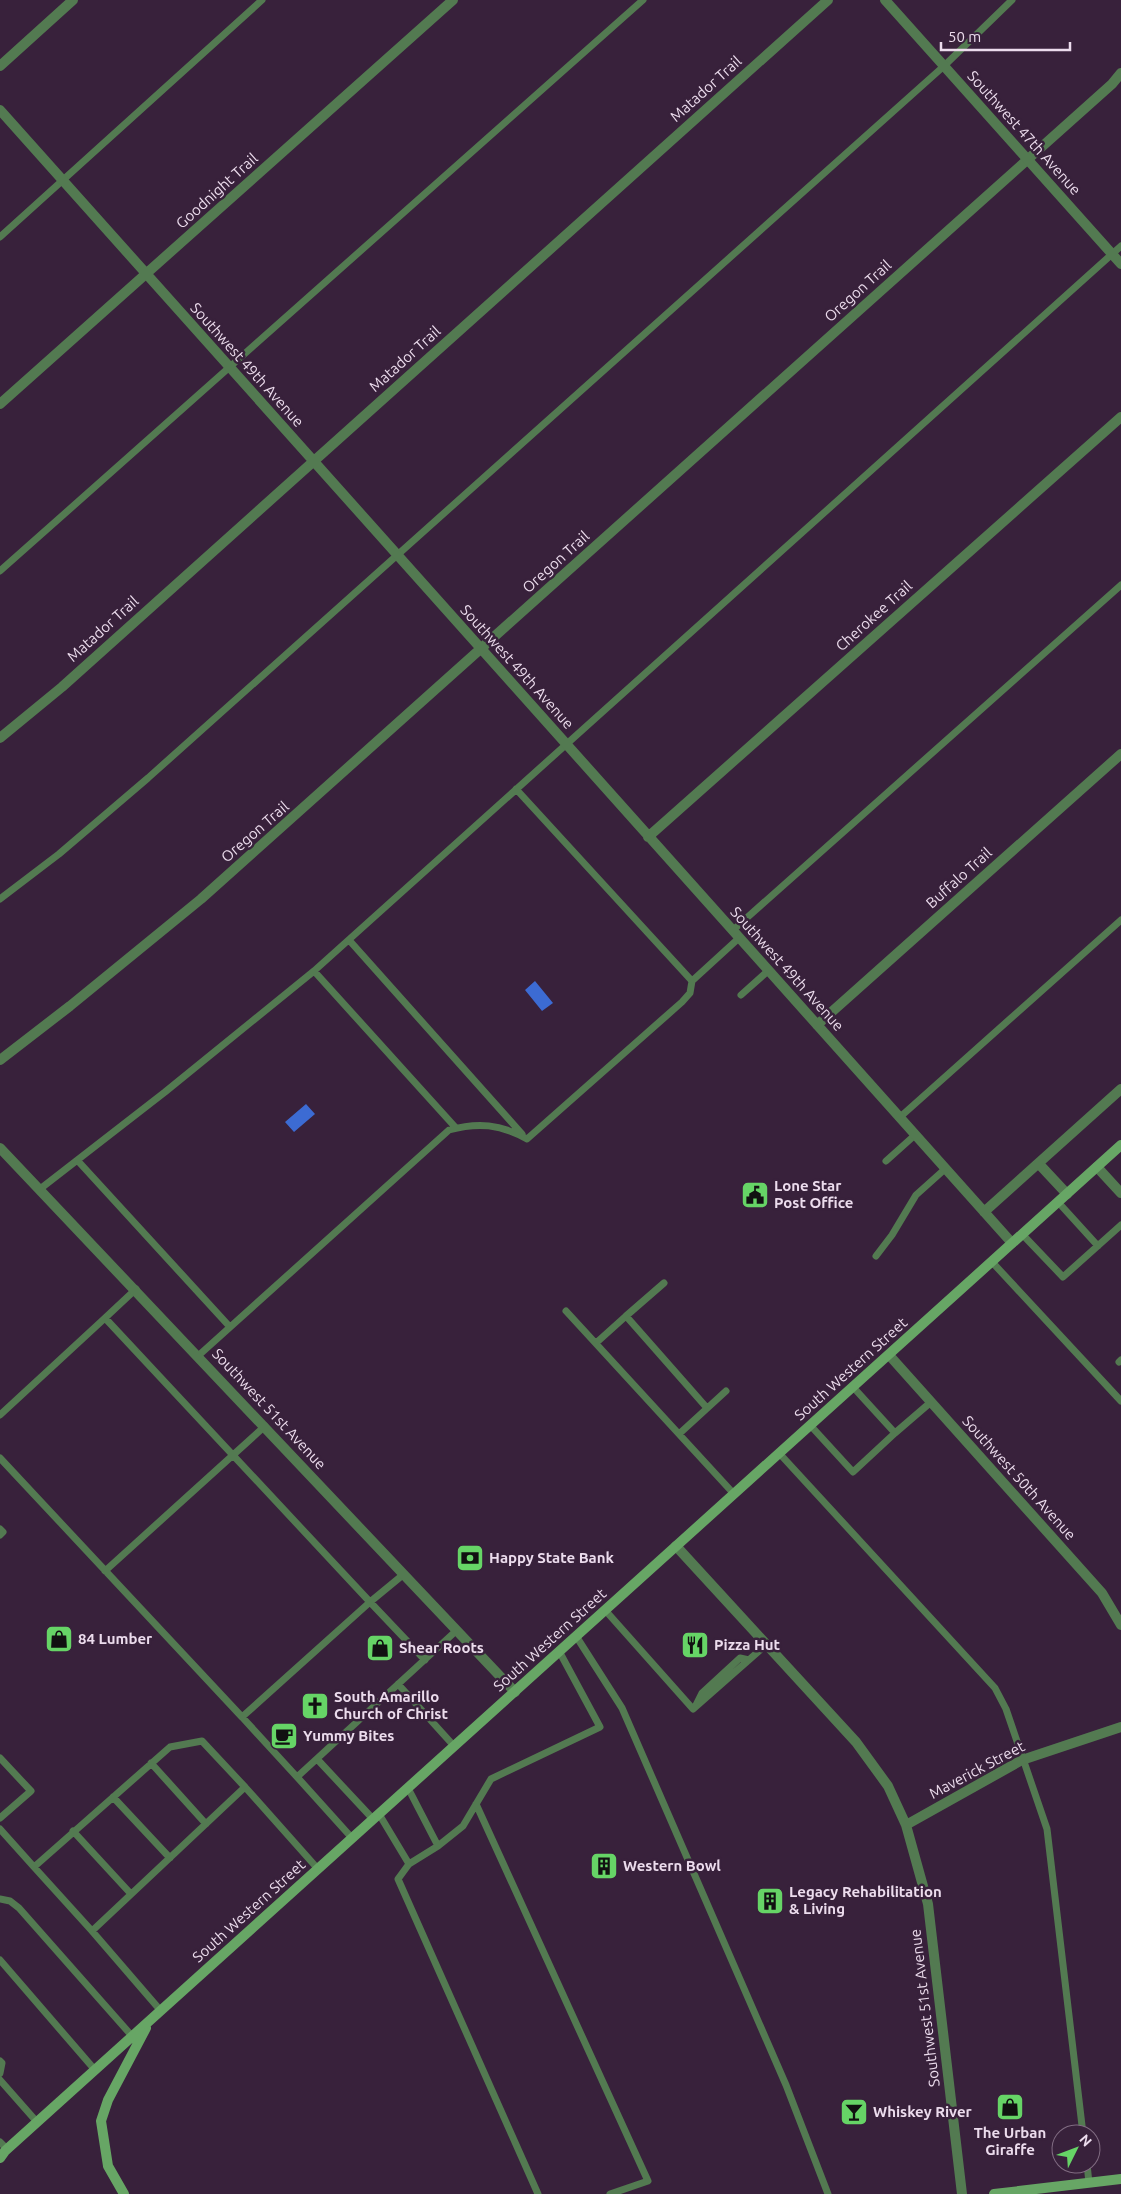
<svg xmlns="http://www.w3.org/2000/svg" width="1121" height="2194" font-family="Ubuntu,sans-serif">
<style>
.water{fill:#3c6bd3}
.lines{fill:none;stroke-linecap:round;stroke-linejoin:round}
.service{stroke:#537a51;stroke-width:7}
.minor{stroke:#537a51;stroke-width:10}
.tertiary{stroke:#537a51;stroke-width:10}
.secondary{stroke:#67a665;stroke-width:10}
.labels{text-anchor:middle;stroke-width:5;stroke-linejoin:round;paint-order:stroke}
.street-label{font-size:15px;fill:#ecdced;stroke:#38213b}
.poi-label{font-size:15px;font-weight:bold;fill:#ecdced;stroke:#38213b;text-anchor:start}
</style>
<rect width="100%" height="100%" fill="#38213b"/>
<path class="water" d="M535 981 553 1003 542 1011 525 990Z
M306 1104 315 1114 294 1132 285 1122Z"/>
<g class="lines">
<path class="service" d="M0 237 262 0
M0 571 643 0
M516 789 692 981
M0 899 59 854 148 778 944 66 1012 0
M732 931 1121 585
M349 940 522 1134
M314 971 456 1128
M741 995 768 971
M899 1118 1121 920
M78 1161 230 1327
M886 1161 915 1135
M40 1189 165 1092 314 971 1121 246
M1058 1202 1098 1246
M1022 1234 1063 1277 1121 1225
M876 1256 892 1235 916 1195 945 1169
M992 1262 1121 1401
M664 1283 626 1316 707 1408
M566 1311 734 1494
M105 1318 136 1289
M596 1343 626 1316
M198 1356 449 1130C478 1122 500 1124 527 1139L682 1002 690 993 692 981 739 938
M1119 1362 1121 1360
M0 1415 105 1318 370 1602 242 1717 0 1458
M810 1425 853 1472 895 1433 853 1387
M895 1433 931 1402
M679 1434 726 1391
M779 1453 995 1688 1006 1709 1047 1829 1083 2134
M0 1529 3 1532 0 1535
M105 1571 265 1426
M404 1574 370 1602 425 1660
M605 1610 693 1709 767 1644
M576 1636 622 1708 786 2085 828 2194
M398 1684 454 1746
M696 1705 702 1693 740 1658 749 1660
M242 1717 297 1777 457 1630
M0 1758 31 1791 0 1818
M317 1759 373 1819
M151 1763 206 1824
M297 1777 352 1838
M408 1788 438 1846
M113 1797 170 1858
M476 1804 648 2181 610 2194
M379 1814 409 1864
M0 1829 34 1867
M73 1831 131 1894
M0 1899 10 1901 19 1908 132 2036
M92 1931 34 1867 170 1747 202 1741 245 1787
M0 1960 95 2070
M161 2011 92 1931 245 1787 318 1869
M0 2061 2 2063 0 2073
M0 2080 37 2122
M0 2142 7 2149
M1087 2164 1089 2183
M538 2194 398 1879 409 1864 438 1846 463 1826 491 1779 600 1727 559 1651"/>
<path class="minor" d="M0 66 73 0
M0 110 1012 1243
M0 404 453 0
M0 738 62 687 828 0
M648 837 1121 417
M817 1025 1121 754
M0 1060 70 1006 201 899 1112 84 1121 73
M0 1148 515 1692
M1039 1164 1067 1194
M1097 1167 1121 1193
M984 1212 1121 1089
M889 1355 1102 1593 1121 1625
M676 1546 856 1742 888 1786 906 1825 928 1904 962 2194
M906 1825 1022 1760 1121 1727"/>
<path class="tertiary" d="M885 0 1121 264"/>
<path class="secondary" d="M0 2158 5 2151 1121 1145
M124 2194 108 2166 101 2121 108 2100 146 2028
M994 2194 1121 2179"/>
</g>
<defs>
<g id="civic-square" transform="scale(1.4375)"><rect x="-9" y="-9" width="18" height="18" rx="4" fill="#66d466" stroke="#38213b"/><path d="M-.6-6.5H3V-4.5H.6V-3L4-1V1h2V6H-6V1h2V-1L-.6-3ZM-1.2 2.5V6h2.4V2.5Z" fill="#111"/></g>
<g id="bank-square" transform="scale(1.4375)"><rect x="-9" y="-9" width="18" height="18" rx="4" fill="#66d466" stroke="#38213b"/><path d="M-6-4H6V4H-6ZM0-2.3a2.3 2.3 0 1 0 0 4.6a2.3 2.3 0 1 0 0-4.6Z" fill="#111"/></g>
<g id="shop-square" transform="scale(1.4375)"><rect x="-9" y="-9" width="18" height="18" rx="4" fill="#66d466" stroke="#38213b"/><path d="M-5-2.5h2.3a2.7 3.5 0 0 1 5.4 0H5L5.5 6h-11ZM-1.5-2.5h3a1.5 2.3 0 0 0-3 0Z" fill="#111"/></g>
<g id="restaurant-square" transform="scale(1.4375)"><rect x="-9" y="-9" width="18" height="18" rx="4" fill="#66d466" stroke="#38213b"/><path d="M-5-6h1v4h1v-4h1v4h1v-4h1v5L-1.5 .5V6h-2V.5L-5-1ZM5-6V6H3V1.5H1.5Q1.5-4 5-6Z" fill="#111"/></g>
<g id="church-square" transform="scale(1.4375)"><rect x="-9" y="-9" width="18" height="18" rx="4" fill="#66d466" stroke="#38213b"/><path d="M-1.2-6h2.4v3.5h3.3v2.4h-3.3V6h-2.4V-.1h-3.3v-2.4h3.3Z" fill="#111"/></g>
<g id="cafe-square" transform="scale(1.4375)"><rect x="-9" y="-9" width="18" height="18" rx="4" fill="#66d466" stroke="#38213b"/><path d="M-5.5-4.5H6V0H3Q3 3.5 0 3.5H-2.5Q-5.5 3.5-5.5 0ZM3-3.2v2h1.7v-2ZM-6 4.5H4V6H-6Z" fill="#111"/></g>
<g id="building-square" transform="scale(1.4375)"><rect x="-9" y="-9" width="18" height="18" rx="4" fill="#66d466" stroke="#38213b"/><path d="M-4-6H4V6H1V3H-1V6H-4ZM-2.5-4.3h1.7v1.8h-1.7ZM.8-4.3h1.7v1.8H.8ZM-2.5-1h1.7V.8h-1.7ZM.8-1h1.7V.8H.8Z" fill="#111"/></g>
<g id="bar-square" transform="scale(1.4375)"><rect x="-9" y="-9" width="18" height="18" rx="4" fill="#66d466" stroke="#38213b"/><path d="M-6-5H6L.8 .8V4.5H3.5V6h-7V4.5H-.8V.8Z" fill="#111"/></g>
</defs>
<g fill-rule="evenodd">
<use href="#civic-square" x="755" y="1195"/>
<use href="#bank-square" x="470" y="1558"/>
<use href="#shop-square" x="59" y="1639"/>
<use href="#restaurant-square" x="695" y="1645"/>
<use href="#shop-square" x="380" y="1648"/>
<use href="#church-square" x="315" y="1706"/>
<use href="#cafe-square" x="284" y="1736"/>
<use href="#building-square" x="604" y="1866"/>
<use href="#building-square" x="770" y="1901"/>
<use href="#shop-square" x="1010" y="2107"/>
<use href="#bar-square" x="854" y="2112"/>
</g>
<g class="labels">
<g class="street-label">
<text transform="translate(706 89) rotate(-42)" y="5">Matador Trail</text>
<text transform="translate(1024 133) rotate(48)" y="5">Southwest 47th Avenue</text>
<text transform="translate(217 191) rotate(-42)" y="5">Goodnight Trail</text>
<text transform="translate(858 291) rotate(-42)" y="5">Oregon Trail</text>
<text transform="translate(405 359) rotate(-42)" y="5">Matador Trail</text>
<text transform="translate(247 365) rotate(48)" y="5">Southwest 49th Avenue</text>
<text transform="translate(556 562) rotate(-42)" y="5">Oregon Trail</text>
<text transform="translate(874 616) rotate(-42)" y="5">Cherokee Trail</text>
<text transform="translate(103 629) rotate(-42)" y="5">Matador Trail</text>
<text transform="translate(517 667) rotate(48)" y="5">Southwest 49th Avenue</text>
<text transform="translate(255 832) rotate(-41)" y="5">Oregon Trail</text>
<text transform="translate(959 878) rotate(-42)" y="5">Buffalo Trail</text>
<text transform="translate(787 969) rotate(48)" y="5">Southwest 49th Avenue</text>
<text transform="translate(851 1369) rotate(-42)" y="5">South Western Street</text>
<text transform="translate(269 1409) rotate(47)" y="5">Southwest 51st Avenue</text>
<text transform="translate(1019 1478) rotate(48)" y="5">Southwest 50th Avenue</text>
<text transform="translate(550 1640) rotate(-42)" y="5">South Western Street</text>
<text transform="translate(977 1770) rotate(-28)" y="5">Maverick Street</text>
<text transform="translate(249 1911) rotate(-42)" y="5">South Western Street</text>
<text transform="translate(925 2008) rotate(-97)" y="5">Southwest 51st Avenue</text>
</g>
<g class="poi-label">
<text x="774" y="1191">Lone Star<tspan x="774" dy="17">Post Office</tspan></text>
<text x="489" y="1563">Happy State Bank</text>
<text x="78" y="1644">84 Lumber</text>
<text x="714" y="1650">Pizza Hut</text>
<text x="399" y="1653">Shear Roots</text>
<text x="334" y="1702">South Amarillo<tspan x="334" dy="17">Church of Christ</tspan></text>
<text x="303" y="1741">Yummy Bites</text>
<text x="623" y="1871">Western Bowl</text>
<text x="789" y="1897">Legacy Rehabilitation<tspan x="789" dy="17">&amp; Living</tspan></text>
<text x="873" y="2117">Whiskey River</text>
<text x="1010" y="2138" text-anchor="middle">The Urban<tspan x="1010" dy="17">Giraffe</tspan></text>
</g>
</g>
<g transform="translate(1076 2149) rotate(48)"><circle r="24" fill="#38213b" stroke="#806c82"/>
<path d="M0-4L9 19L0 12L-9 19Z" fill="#66d466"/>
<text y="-8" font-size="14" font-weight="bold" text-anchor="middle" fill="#ecdced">N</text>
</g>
<path d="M941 42v8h129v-8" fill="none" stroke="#ecdced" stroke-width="2.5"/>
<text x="948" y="42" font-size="15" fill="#ecdced" stroke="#38213b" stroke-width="4" paint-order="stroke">50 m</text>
</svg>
